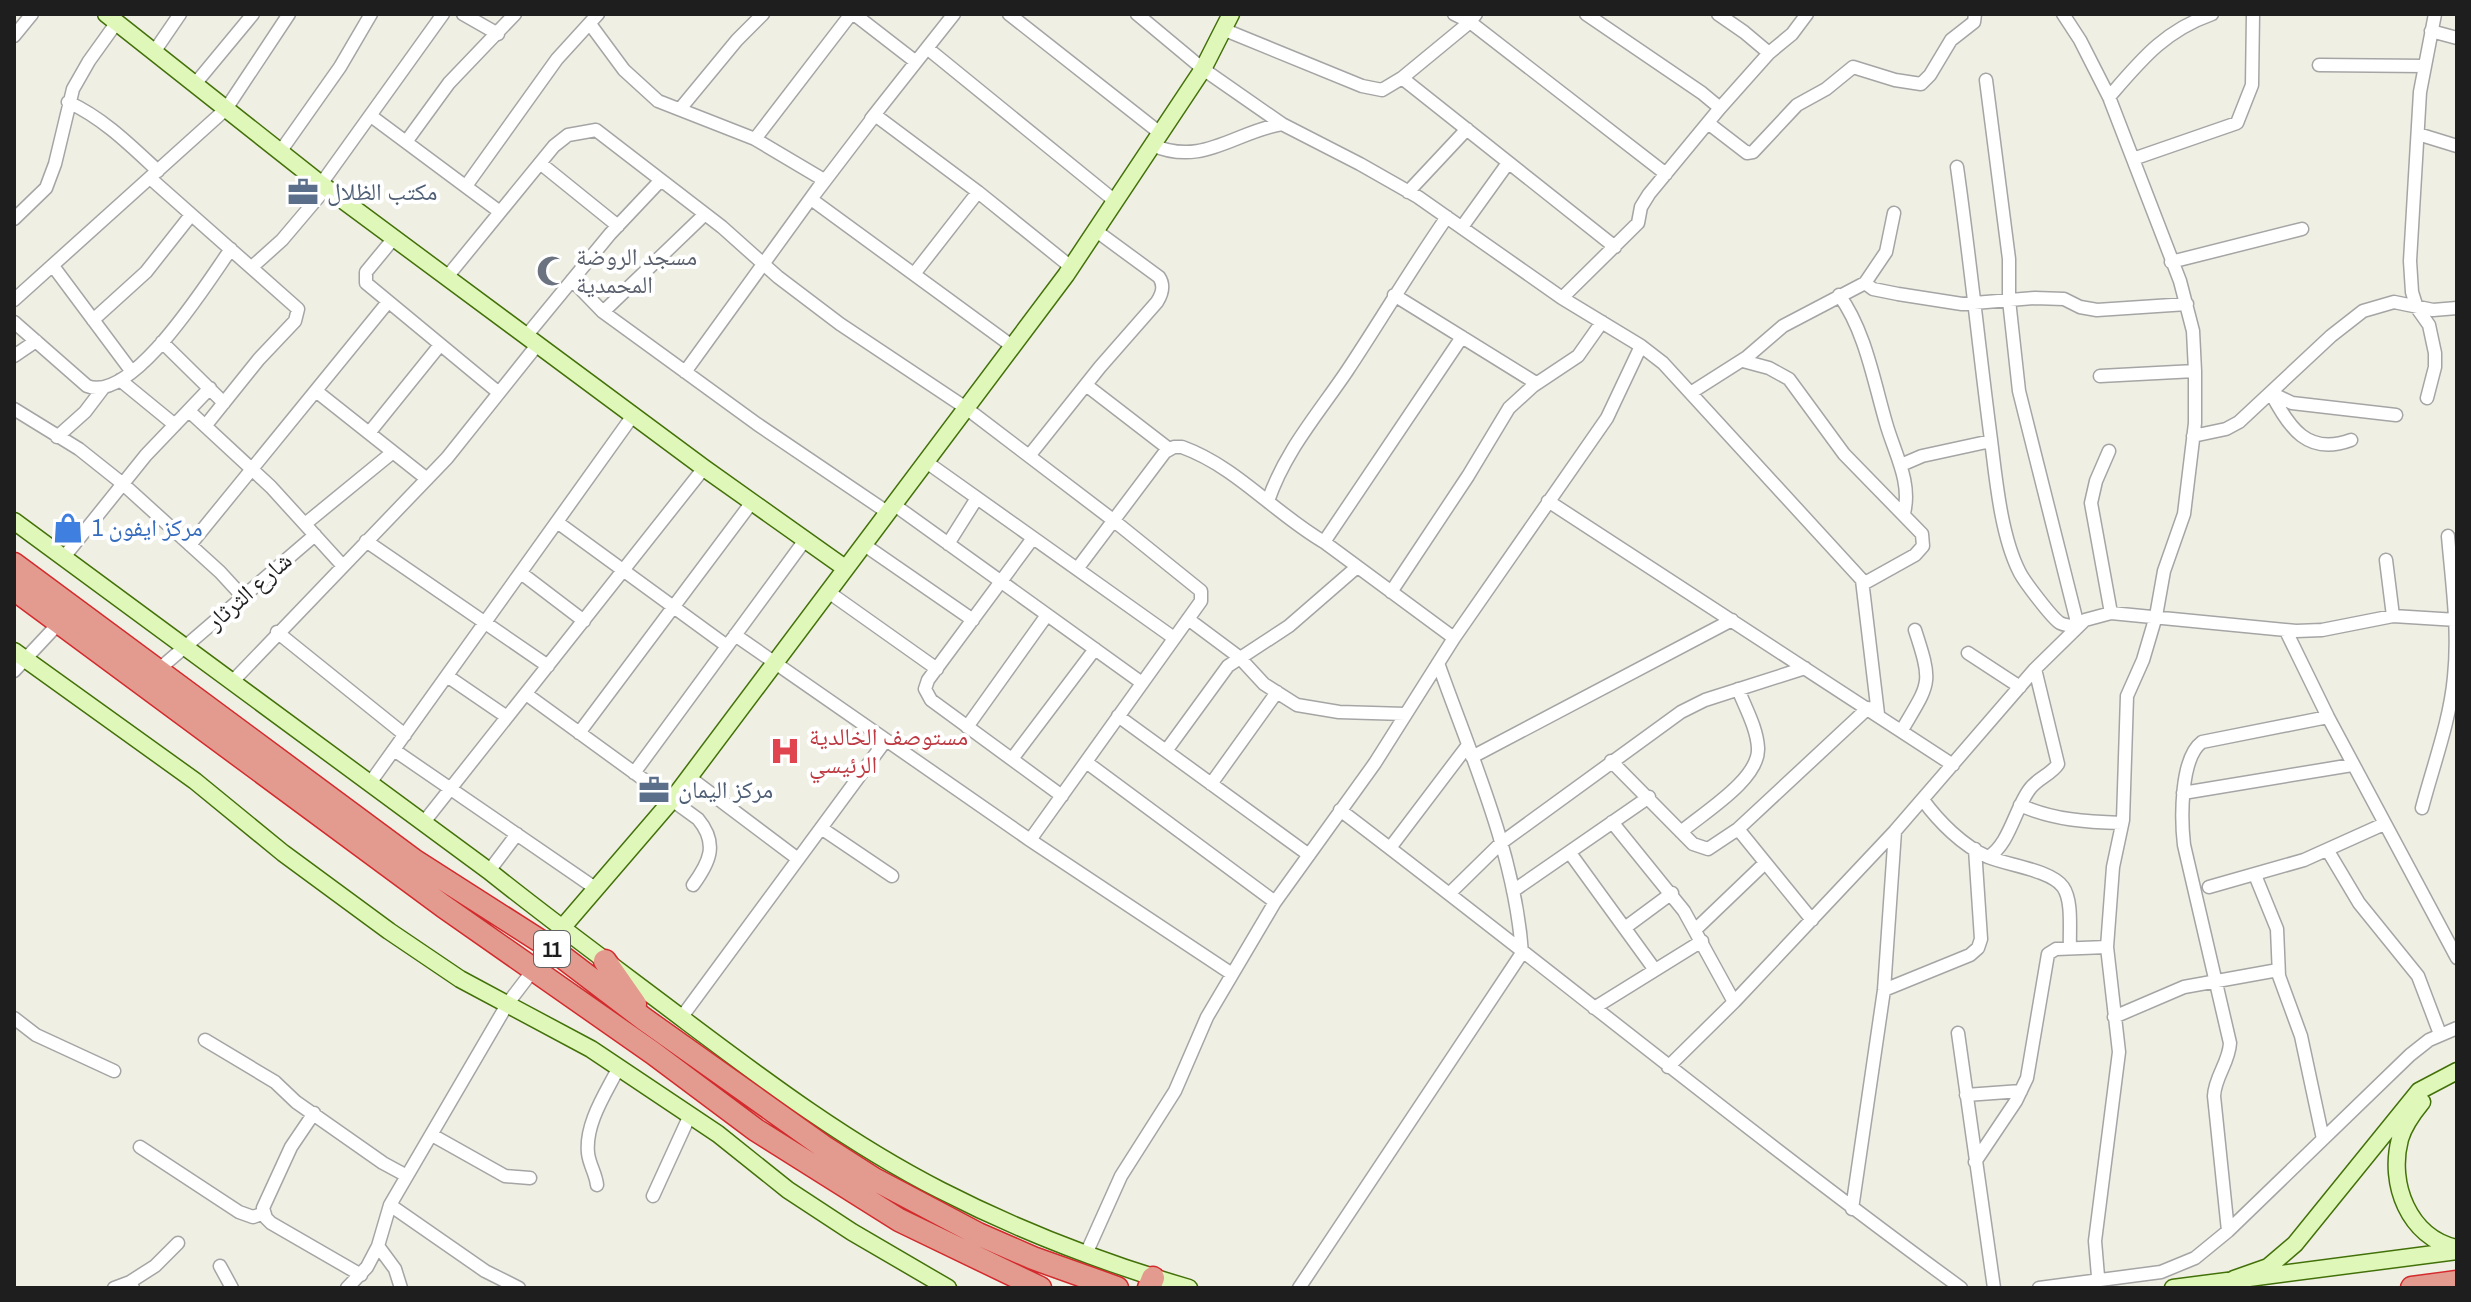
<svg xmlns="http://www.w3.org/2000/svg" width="2471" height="1302" font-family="'Archivo Narrow','Noto Naskh Arabic',sans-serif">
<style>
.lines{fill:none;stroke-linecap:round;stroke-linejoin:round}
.street-casing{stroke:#a5a5a5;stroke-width:15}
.secondary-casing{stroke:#437109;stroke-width:19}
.highway-casing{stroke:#d32b2d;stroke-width:25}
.street{stroke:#fff;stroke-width:12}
.secondary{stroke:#e0f7ba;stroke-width:16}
.highway{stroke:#e39b8f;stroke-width:22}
.labels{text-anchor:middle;stroke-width:8;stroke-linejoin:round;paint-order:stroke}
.shield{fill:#fff;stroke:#626262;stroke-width:2}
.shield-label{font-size:22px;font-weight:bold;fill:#1e1e1e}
.service-label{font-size:24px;fill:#4e5e75;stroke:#fff;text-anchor:start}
.worship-label{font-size:24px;fill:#5b616d;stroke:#fff;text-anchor:start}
.shop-label{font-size:24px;fill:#366cbe;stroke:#fff;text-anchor:start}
.street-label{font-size:24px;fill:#1e1e1e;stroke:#fff}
.health-label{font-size:24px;fill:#be3a42;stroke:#fff;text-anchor:start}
</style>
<rect width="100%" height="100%" fill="#efefe4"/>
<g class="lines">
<g class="street-casing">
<path id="street" d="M463 14 498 34
M854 14 916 62 954 14
M1009 14 1160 133
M1137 14 1203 69 1282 124 1360 164 1418 197 1562 298 1641 346 1663 363 1862 580 1878 714
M1454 14 1470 22 1402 78 1615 247
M1476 14 1470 22 1666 174
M1586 14 1702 93 1720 108
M1718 14 1744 32 1769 53
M2063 14 2080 40 2109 97 2180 281 2193 331 2195 371V423L2184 514 2164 571 2156 616 2143 660 2127 696 2123 820 2113 867 2107 947 2119 1052 2095 1241 2099 1288
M590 24 624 70 658 101 755 139 851 14
M1225 30 1362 86 1382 90 1402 78
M2431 31 2457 38
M14 36 32 14
M927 48 1115 201
M154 52 180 14
M2319 65 2425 66
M195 84 253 14
M2109 97C2141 60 2164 31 2212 14
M68 102C103 118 130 145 158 171
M680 109 737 40 763 14
M371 116 500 212
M871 119 916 62
M1708 123 1747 153 1753 152 1797 105 1826 89 1853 67 1895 80 1921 84 1930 75 1951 40 1974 22 1975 14
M2418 134 2457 146
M406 142 449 83 515 14
M1152 145C1203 167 1234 132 1282 124
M280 152 340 67 371 14
M2133 159 2237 123 2252 85 2253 14
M540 163 618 226
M1957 167C1970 258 1979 349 1991 440 1996 480 2001 535 2019 571 2023 580 2052 618 2060 623 2066 626 2072 626 2078 626L2019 391 2009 300V259L1986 80
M150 178 298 309 295 321 259 359 206 425
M321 184 443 14
M466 186 557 59 598 14
M1408 192 1467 129
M14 219 46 188 55 164 73 89 89 61 117 22
M1462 227 1508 163
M394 238 366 272V283L499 393
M2171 262 2302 229
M53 266 132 372
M252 267 282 240 326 188
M914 274 978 192
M447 277 554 146 568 135 596 130 722 227 778 277 840 324 966 408 1113 520 1201 591V601L1030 840
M572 280 603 312 757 424 887 512
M1865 283 1873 289 1898 294 1962 304 2035 298 2064 299 2080 307 2097 310 2187 304
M1394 295 1536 383
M1839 295C1865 330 1874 382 1886 423 1894 452 1912 482 1904 513
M1562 298 1638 223 1641 207 1649 194 1720 108 1769 53 1792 34 1807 14
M14 300 226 109 289 14
M603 312 704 215
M93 320 146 272 191 215
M14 322 87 386C133 404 208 281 231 249
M527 335 610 234 660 181
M162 342 224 403
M1012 346 811 199 875 115 978 192 1071 267
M14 356 36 341
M1743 361 1769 368 1789 379 1844 454 1922 534 1923 546 1915 555 1863 584
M685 372 824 180 755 139
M2100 376 2195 371
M120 380 175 425
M1086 385 1169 449
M316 391 427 479
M1692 392 1747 357 1783 326 1865 283 1886 252 1894 213
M2427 398 2435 367V353L2429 325 2417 308 2412 292 2410 261 2420 92 2435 14
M14 409 79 449 123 484 220 572 243 597
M189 411 271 487 342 565
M369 433 440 345
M2193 436 2226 429 2239 422 2331 336 2363 311 2394 302 2433 310 2457 308
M57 437 85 412 104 387
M2351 440C2308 456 2289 428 2271 393L2292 403 2396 415
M2109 451 2096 481 2091 503 2111 613
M1029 456 1100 367 1157 302C1162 294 1165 286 1159 277L1095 230
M925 461 1174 638
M1901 465 1922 456 1991 441
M1268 501C1285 451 1318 414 1347 371 1381 320 1412 267 1447 217
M1548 501 1953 765
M893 504 1142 683
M557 522 727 646
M305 524 393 452
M1033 538 928 680 925 689 931 700 1062 796
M366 541 548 666
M1324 542 1462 337
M863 544 973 620
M948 544 977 498
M190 545 388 302
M64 557 146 455 210 388
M2386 560 2393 616
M1077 569 1165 452 1174 447H1182C1237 467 1274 513 1324 542L1454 638
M521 573 584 621
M827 591 937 669
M1391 592 1468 476 1509 408 1533 386 1578 356 1602 322
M1188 619 1239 657 1264 684 1297 705 1339 712 1405 714
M2286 631 2328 717 2457 958
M277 632 405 735
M735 635 1030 840 1232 974
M1968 653 2020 687
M158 670 315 535
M14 671 59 623
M447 676 507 717
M232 682 447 458 538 344
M526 694 698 819C719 844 709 863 693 885
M1118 716 1309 855
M967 727 1047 615
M1902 730C1930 682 1933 685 1915 630
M579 733 752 502
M394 750 595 888
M1166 751 1228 666 1289 626 1357 567
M1472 757 1732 620
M1012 759 1095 649
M1611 761 1693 844 1708 849 1738 829 1868 708
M1086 762 1275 902
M634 773 805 540
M689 777 798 859
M370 783 634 414
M1211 784 1277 692
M2183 793 2352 765
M1923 800C1939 822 1963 846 1988 857 2007 865 2051 870 2063 887 2073 901 2069 931 2070 948
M2020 805C2053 820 2087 822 2122 823
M2422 808C2433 766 2450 721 2454 677 2459 631 2452 583 2448 536
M1340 810C1548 968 1750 1134 1961 1288
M424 822 704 468
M1612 822 1684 911 1734 1002
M821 828 892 876
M1738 829 1812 920
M1681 832C1703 813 1760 779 1758 748 1757 728 1745 707 1738 689
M1390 848 1468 745
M2328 851 2359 903 2418 976 2440 1034
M1570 853 1655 970
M1988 857C2009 845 2015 809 2029 790 2037 778 2051 775 2058 764L2035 669
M489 871 517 834
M2255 875 2277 929 2279 976 2301 1036 2323 1139
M2209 887 2304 860 2384 824
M1513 891 1649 797
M1450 893 1501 843 1681 712 1705 700 1805 668
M1626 927 1672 893
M1695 930 1765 863
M1884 990 1970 955 1978 948 1981 939 1975 849
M1594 1008 1702 941
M2114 1017 2184 987 2278 970
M14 1018 36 1035 114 1071
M681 1018 886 740
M1958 1033 1994 1288
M205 1040 275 1082 296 1102 383 1163 407 1176
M1668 1067 1734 1002 1895 831 2035 669 2085 620 2111 613 2296 631 2322 630 2393 616 2457 620
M1966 1095 2021 1091
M314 1113 291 1147 263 1208 266 1218 271 1223 361 1275
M432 1135 505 1176 530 1178
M140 1147 239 1212 253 1217 264 1213
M1975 1162 2016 1101 2027 1078 2048 954 2056 949 2107 947
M597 1185C596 1174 589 1164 588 1153 585 1123 606 1093 619 1067
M653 1196 690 1115
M390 1205 485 1271 519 1288
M1852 1209 1884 990 1895 831
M2228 1231 2214 1096C2215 1076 2229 1063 2230 1043L2184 845C2181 819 2180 758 2202 742L2328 717
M378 1246 395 1269 401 1288
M1086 1254 1121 1176 1175 1091 1207 1017 1275 902 1375 763 1454 638 1607 418 1641 346
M220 1266 232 1288
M130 1282 155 1266 178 1243
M114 1288 130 1282 133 1288
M347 1288 367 1267 378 1246 390 1205 508 1003 534 969
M1299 1288 1522 953C1515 853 1471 756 1438 663
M2039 1288 2161 1272 2195 1258 2228 1231 2410 1055 2429 1040 2457 1028"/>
</g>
<g class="secondary-casing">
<path id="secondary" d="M106 14 321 184 704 468 845 568
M14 521 489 871C554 923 621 972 687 1022 768 1083 850 1144 940 1190 1020 1231 1103 1263 1189 1288
M14 651 195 781 283 853 389 931 460 979 591 1049 718 1134 788 1190 852 1232 948 1288
M562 928 672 800 1066 275 1203 69 1231 14
M2422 1102C2413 1113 2404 1125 2400 1139 2388 1184 2409 1237 2456 1248
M2234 1279 2268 1267 2295 1244 2419 1091 2457 1071
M2173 1288 2457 1251"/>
</g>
<g class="highway-casing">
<path id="highway" d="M14 564 415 861 548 946 644 1019 824 1147 874 1179 978 1234 1033 1258 1117 1288
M14 589 443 906 653 1053 756 1130 899 1220 1040 1288
M605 961 635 1004
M1149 1288 1153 1278
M2412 1288 2457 1282"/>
</g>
<use href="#street" class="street"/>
<use href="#secondary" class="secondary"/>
<use href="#highway" class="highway"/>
</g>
<defs>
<g id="office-bare" transform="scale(2.4)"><path d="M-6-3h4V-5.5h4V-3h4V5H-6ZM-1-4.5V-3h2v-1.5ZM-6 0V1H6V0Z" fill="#5c6f8a" stroke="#fff" stroke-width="2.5" paint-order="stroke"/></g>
<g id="mosque-bare" transform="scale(2.4)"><path d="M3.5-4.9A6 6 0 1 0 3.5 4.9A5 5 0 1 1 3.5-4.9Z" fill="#6b7280" stroke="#fff" stroke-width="2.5" paint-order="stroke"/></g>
<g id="shop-bare" transform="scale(2.4)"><path d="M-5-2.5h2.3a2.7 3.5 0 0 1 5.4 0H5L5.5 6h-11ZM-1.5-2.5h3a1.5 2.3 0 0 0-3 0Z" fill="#3f7fe0" stroke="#fff" stroke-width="2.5" paint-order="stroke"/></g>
<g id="hospital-bare" transform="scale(2.4)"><path d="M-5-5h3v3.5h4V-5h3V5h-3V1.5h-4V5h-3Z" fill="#e0444e" stroke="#fff" stroke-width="2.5" paint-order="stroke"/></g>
</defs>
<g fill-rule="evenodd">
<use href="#office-bare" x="303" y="192"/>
<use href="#mosque-bare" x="552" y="271"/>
<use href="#shop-bare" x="68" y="528"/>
<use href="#hospital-bare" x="785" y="751"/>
<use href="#office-bare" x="654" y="790"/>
</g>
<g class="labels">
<rect class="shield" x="534" y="931" width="36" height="36" rx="6"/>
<g class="shield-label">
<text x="552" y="957">11</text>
</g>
<g class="service-label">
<text x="327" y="200">مكتب الظلال</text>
<text x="678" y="798">مركز اليمان</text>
</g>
<g class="worship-label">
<text x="576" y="265">مسجد الروضة<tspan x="576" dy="28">المحمدية</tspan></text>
</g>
<g class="shop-label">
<text x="92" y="536">مركز ايفون 1</text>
</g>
<g class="street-label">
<text transform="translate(249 591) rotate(-41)" y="8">شارع الثرثار</text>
</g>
<g class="health-label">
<text x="809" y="745">مستوصف الخالدية<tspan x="809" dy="28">الرئيسي</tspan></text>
</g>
</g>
<rect width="2471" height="1302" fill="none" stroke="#1e1e1e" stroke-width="32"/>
</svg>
